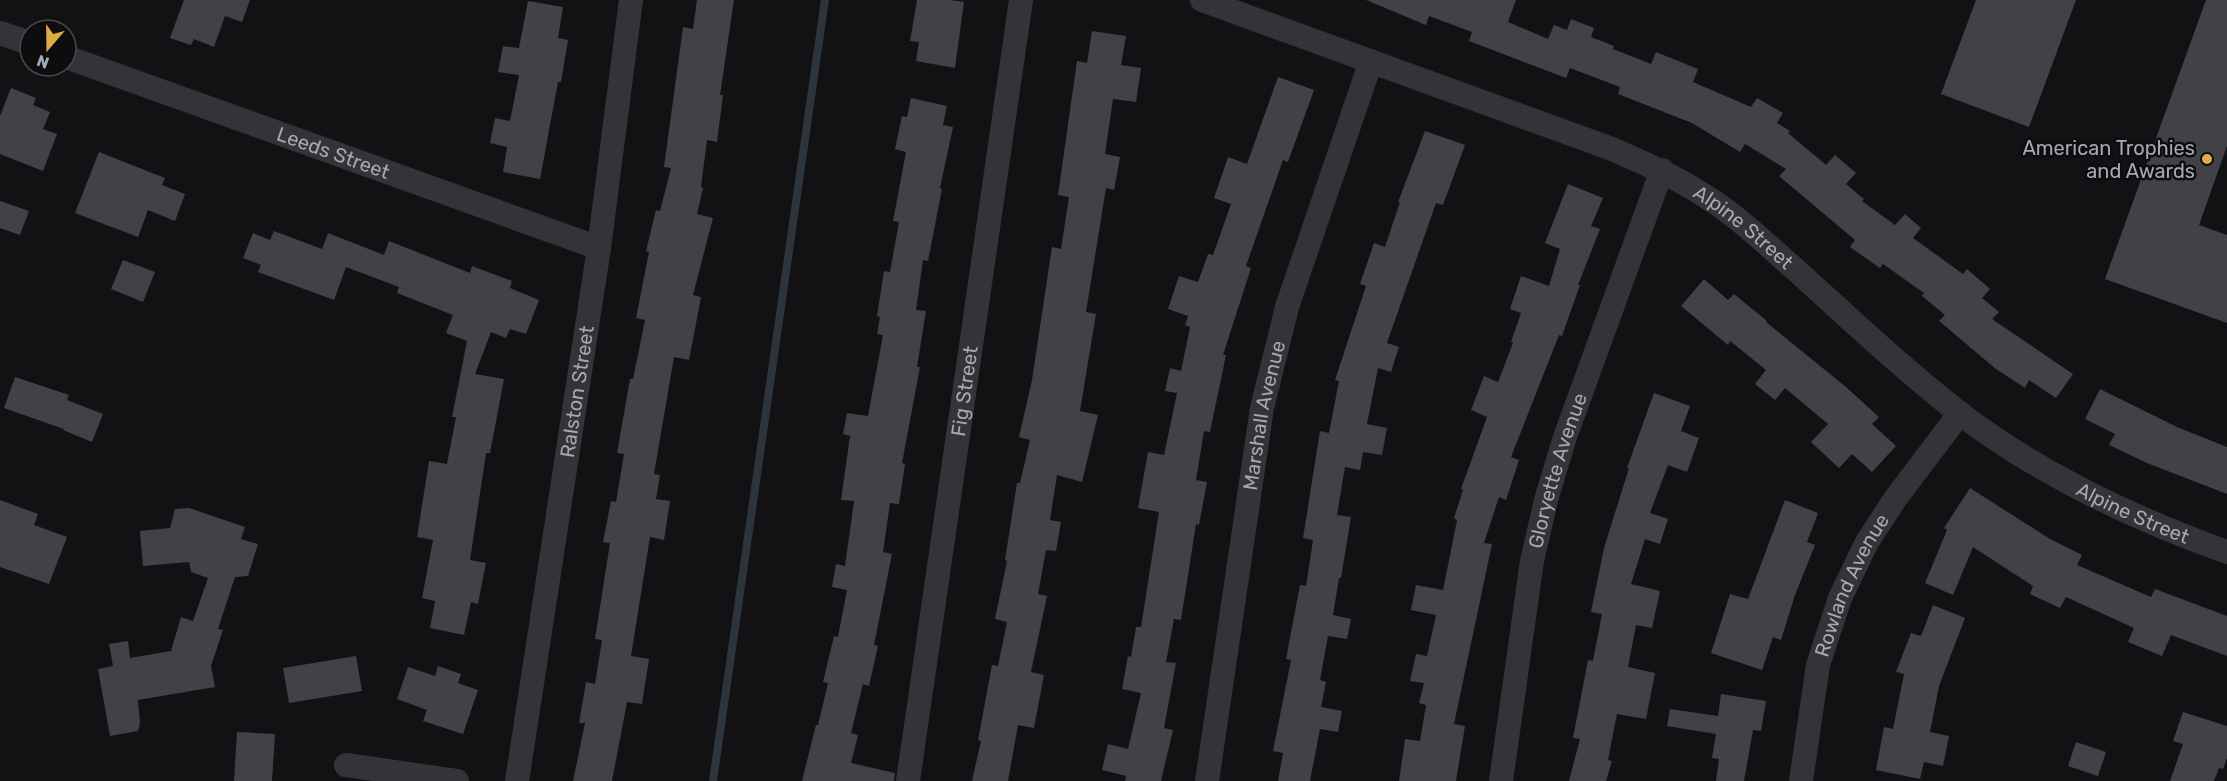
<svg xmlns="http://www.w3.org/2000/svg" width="2227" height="781" font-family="Rubik,sans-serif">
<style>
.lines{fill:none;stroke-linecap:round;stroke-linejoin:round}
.stream{stroke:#2d343b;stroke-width:8}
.building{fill:#414247}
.street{stroke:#343438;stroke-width:24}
.poi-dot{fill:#dcad42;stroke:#0d0d0f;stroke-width:2}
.labels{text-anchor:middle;stroke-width:5;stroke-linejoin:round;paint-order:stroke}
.poi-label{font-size:20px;fill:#a5a9b3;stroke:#0d0d0f;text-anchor:end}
.street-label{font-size:20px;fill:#a5a9b3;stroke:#0d0d0f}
</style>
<rect width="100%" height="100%" fill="#121214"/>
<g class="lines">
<path class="stream" d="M713 781 825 0"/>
</g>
<path class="building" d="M184 0H250L242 22 225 16 214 47 194 39 191 45 170 38Z
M697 0H734L720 95H723L717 142 707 140 701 187 703 188 697 214 713 218 693 295 701 297 689 360 674 357 654 474 660 475 656 499 670 501 664 540 650 537 631 656 649 659 642 704 627 702 612 781H573L585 723H579L586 682 595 684 602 640 595 639 610 543 603 542 611 501 616 502 624 454 617 453 630 379H633L645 320 636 318 649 252 646 251 656 210 660 211 671 168 664 167 683 27 693 29Z
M917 0H950L964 2 955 68 916 61 919 42 910 41Z
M1366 0H1516L1508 22 1548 39 1554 25 1567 30 1571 19 1594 28 1591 37 1614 46 1613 49 1651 64 1656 52 1698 69 1693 82 1751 107 1757 98 1783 113 1777 123 1790 131 1788 133 1826 165 1835 155 1856 173 1846 184 1864 199 1862 201 1895 225 1905 214 1921 228 1913 238 1963 274 1967 269 1990 289 1982 298 1999 312 1992 319 2073 374 2056 398 2029 380 2025 388 1996 369 1939 321 1945 315 1922 296 1924 293 1883 264 1880 268 1850 247 1855 240 1779 176 1786 169 1745 144 1740 152 1692 123 1618 94 1620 87 1570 68 1566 78 1469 41 1472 32 1429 16 1426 25Z
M1976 0H2076L2029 127 1941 94Z
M2206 0H2227V146L2199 225 2227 235V323L2105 279Z
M528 1 563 7 558 38 568 40 561 82H558L540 179 503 172 507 147 490 143 495 118 510 121 519 75 498 72 503 46 519 48Z
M1092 31 1126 36 1121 65 1141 68 1136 102 1113 99 1105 154 1120 157 1114 190 1106 188 1086 312 1096 314 1080 411 1098 415 1082 482 1057 475 1050 520 1061 522 1056 551 1046 550 1038 594 1047 596 1031 672 1044 675 1034 728 1018 725 1008 781H972L981 741 978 740 992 665 998 666 1007 622 995 619 1007 561 1005 560 1017 483H1020L1030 440 1019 437 1032 380 1052 247 1061 249 1069 197 1058 195 1077 61 1087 63Z
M1278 77 1314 90 1288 162 1283 160 1246 266 1251 268 1223 355H1226L1210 432 1204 431 1196 480 1207 482 1199 525 1196 524 1181 620 1174 619 1166 662 1176 663 1164 728 1173 730 1161 781H1125L1126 776 1102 770 1108 744 1128 749 1141 693 1122 689 1128 656 1131 657 1136 627H1141L1159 512 1138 508 1148 452 1164 455 1177 393 1165 391 1170 368 1181 371 1190 327 1185 325 1188 316 1168 309 1179 276 1198 282 1208 254 1213 255 1231 204 1214 198 1228 157 1247 164Z
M11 88 36 98 33 105 50 112 43 129 57 134 43 171 0 154V116Z
M911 98 947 106 943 125 953 127 940 188 942 189 928 261 923 260 916 310 926 311 917 367H920L902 463 905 464 899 504 890 503 883 552 892 554 874 645 878 646 869 686 863 684 851 733 858 735 851 763 895 773 894 781H802L816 725H818L828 683 823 682 834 636 838 637 847 590 832 587 836 564 845 566 854 501 841 500 850 436 843 434 847 413 868 416 883 335 877 334 880 317 877 316 884 271 890 272 899 222 893 221 906 152 895 149 902 116 907 117Z
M1425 131 1465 145 1443 205 1436 203 1387 343 1399 347 1391 372 1378 368 1367 424 1387 428 1382 455 1363 452 1360 470 1345 467 1337 515 1351 517 1341 578H1339L1333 615 1351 619 1347 639 1328 636 1320 680 1326 682 1321 707 1342 711 1338 732 1320 729 1310 781H1278L1283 753 1273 751 1291 660 1286 659 1300 585 1306 586 1313 540 1303 538 1320 431 1329 433 1339 381 1335 380 1366 286 1360 284 1374 243 1385 247 1400 202H1398Z
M99 152 165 178 162 185 185 194 175 221 148 210 138 237 75 213Z
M1568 184 1603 198 1591 226 1600 229 1578 285H1580L1562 336 1559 335 1511 457 1519 460 1506 500 1499 497 1484 543 1492 544 1454 724 1465 726 1456 781H1399L1405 739 1420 741 1426 705 1419 703 1424 683 1410 681 1416 654 1427 656 1436 615 1411 610 1416 585 1443 590 1457 520 1454 518 1463 490 1461 489 1487 417 1471 410 1484 376 1498 382 1513 343 1511 342 1521 313 1510 309 1521 276 1549 286 1560 249 1545 243Z
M0 201 29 211 20 235 0 228Z
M274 231 322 249 328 233 384 255 389 241 470 273 472 266 512 281 510 288 539 300 526 334 510 329 506 338 491 332 475 374 504 379 490 453H486L470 560 486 563 478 604 471 602 464 635 430 628 435 601 422 598 433 540 417 537 429 461 447 464 456 417H452L467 341 446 333 453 315 397 293 399 287 346 267 334 300 258 272 261 265 243 258 253 233 270 240Z
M123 260 155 272 143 302 111 289Z
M1704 279 1728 300 1734 294 1767 321 1766 322 1846 387 1879 417 1872 424 1896 446 1872 472 1852 454 1839 468 1811 442 1828 424 1785 388 1775 400 1755 384 1766 370 1730 341 1728 345 1681 306Z
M15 377 69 395 67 400 103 414 92 442 63 430 64 429 4 408Z
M2100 389 2177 427 2227 447V494L2147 463 2109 445 2115 434 2085 419Z
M1654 393 1690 406 1681 431 1699 438 1687 472 1668 465 1650 513 1668 519 1660 544 1645 539 1631 584 1660 591 1652 628 1636 625 1628 667 1655 673 1646 719 1617 714 1608 760 1612 761 1606 781H1569L1580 739 1573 738 1588 660 1593 661 1602 614 1591 612 1604 548 1629 468H1627Z
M1970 488 2050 539 2082 555 2077 565 2151 597 2155 589 2227 616V656L2171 635 2162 656 2128 642 2134 628 2066 597 2060 608 2030 594 2033 586 1973 547 1953 595 1925 583 1947 530 1944 528Z
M0 500 38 514 34 525 67 537 49 584 0 567Z
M1785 500 1818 513 1807 542 1815 545 1795 595 1781 640 1773 637 1762 670 1711 653 1730 594 1748 599Z
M189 508 245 527 241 539 258 544 248 576 235 577 218 629 223 630 211 666 215 687 138 700 140 723 138 731 110 736 98 669 113 666 109 644 128 641 130 658 171 651 181 617 193 621 208 578 191 572 189 562 143 566 140 531 170 528 175 509Z
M1933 605 1965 618 1939 686 1930 732 1949 736 1943 766 1924 762 1920 779 1876 770 1884 727 1893 729 1904 674 1896 672 1911 633 1921 636Z
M356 656 362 691 289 703 283 668Z
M438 666 461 674 458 683 478 690 463 734 423 721 427 710 397 699 408 667 435 676Z
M1721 694 1766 701 1761 731 1753 730 1744 781H1716L1719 759 1712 758 1716 734 1667 726 1670 709 1718 716Z
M2183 712 2227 726V758L2223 769 2219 768 2214 781H2170L2183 744 2173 741Z
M237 732 275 734 272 781H234Z
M2076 742 2106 752 2098 776 2068 766Z"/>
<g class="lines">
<g class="street">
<path id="s1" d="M1202 0 1612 149C1644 163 1676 177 1705 196 1739 217 1767 245 1797 271 1850 319 1902 368 1958 412 2039 474 2132 518 2227 552"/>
<path d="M0 33 30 43"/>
<path id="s2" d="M66 57 599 248"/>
<path d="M346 765 457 781"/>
<path id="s3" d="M517 781 599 248 631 0"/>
<path id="s4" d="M908 781 1021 0"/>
<path id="s5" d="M1207 781 1262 408 1287 307 1371 61"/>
<path id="s6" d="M1501 781 1532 561 1546 500 1565 437 1662 170"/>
<path id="s7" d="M1801 781 1818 665 1840 598 1867 542 1895 499 1960 413"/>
</g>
</g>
<circle class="poi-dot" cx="2207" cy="159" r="6"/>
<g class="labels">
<g class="poi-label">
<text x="2195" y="155">American Trophies<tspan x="2195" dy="23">and Awards</tspan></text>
</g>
<g class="street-label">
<text dy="7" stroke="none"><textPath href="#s2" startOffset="284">Leeds Street</textPath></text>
<text dy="7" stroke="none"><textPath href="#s1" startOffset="590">Alpine Street</textPath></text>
<text dy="7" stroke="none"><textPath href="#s4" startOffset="394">Fig Street</textPath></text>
<text dy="7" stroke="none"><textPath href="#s3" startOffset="394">Ralston Street</textPath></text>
<text dy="7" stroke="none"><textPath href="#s5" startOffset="370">Marshall Avenue</textPath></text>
<text dy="7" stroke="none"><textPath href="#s6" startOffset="316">Gloryette Avenue</textPath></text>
<text dy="7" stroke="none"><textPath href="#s1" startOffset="1076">Alpine Street</textPath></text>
<text dy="7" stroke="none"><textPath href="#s7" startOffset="204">Rowland Avenue</textPath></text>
</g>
</g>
<g transform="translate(48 48) rotate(200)"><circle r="28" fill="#0d0d0f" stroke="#4a4b51" stroke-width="1.5"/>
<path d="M0-4.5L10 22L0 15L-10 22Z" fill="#dcad42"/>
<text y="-9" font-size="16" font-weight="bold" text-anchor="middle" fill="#a5a9b3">N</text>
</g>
</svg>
